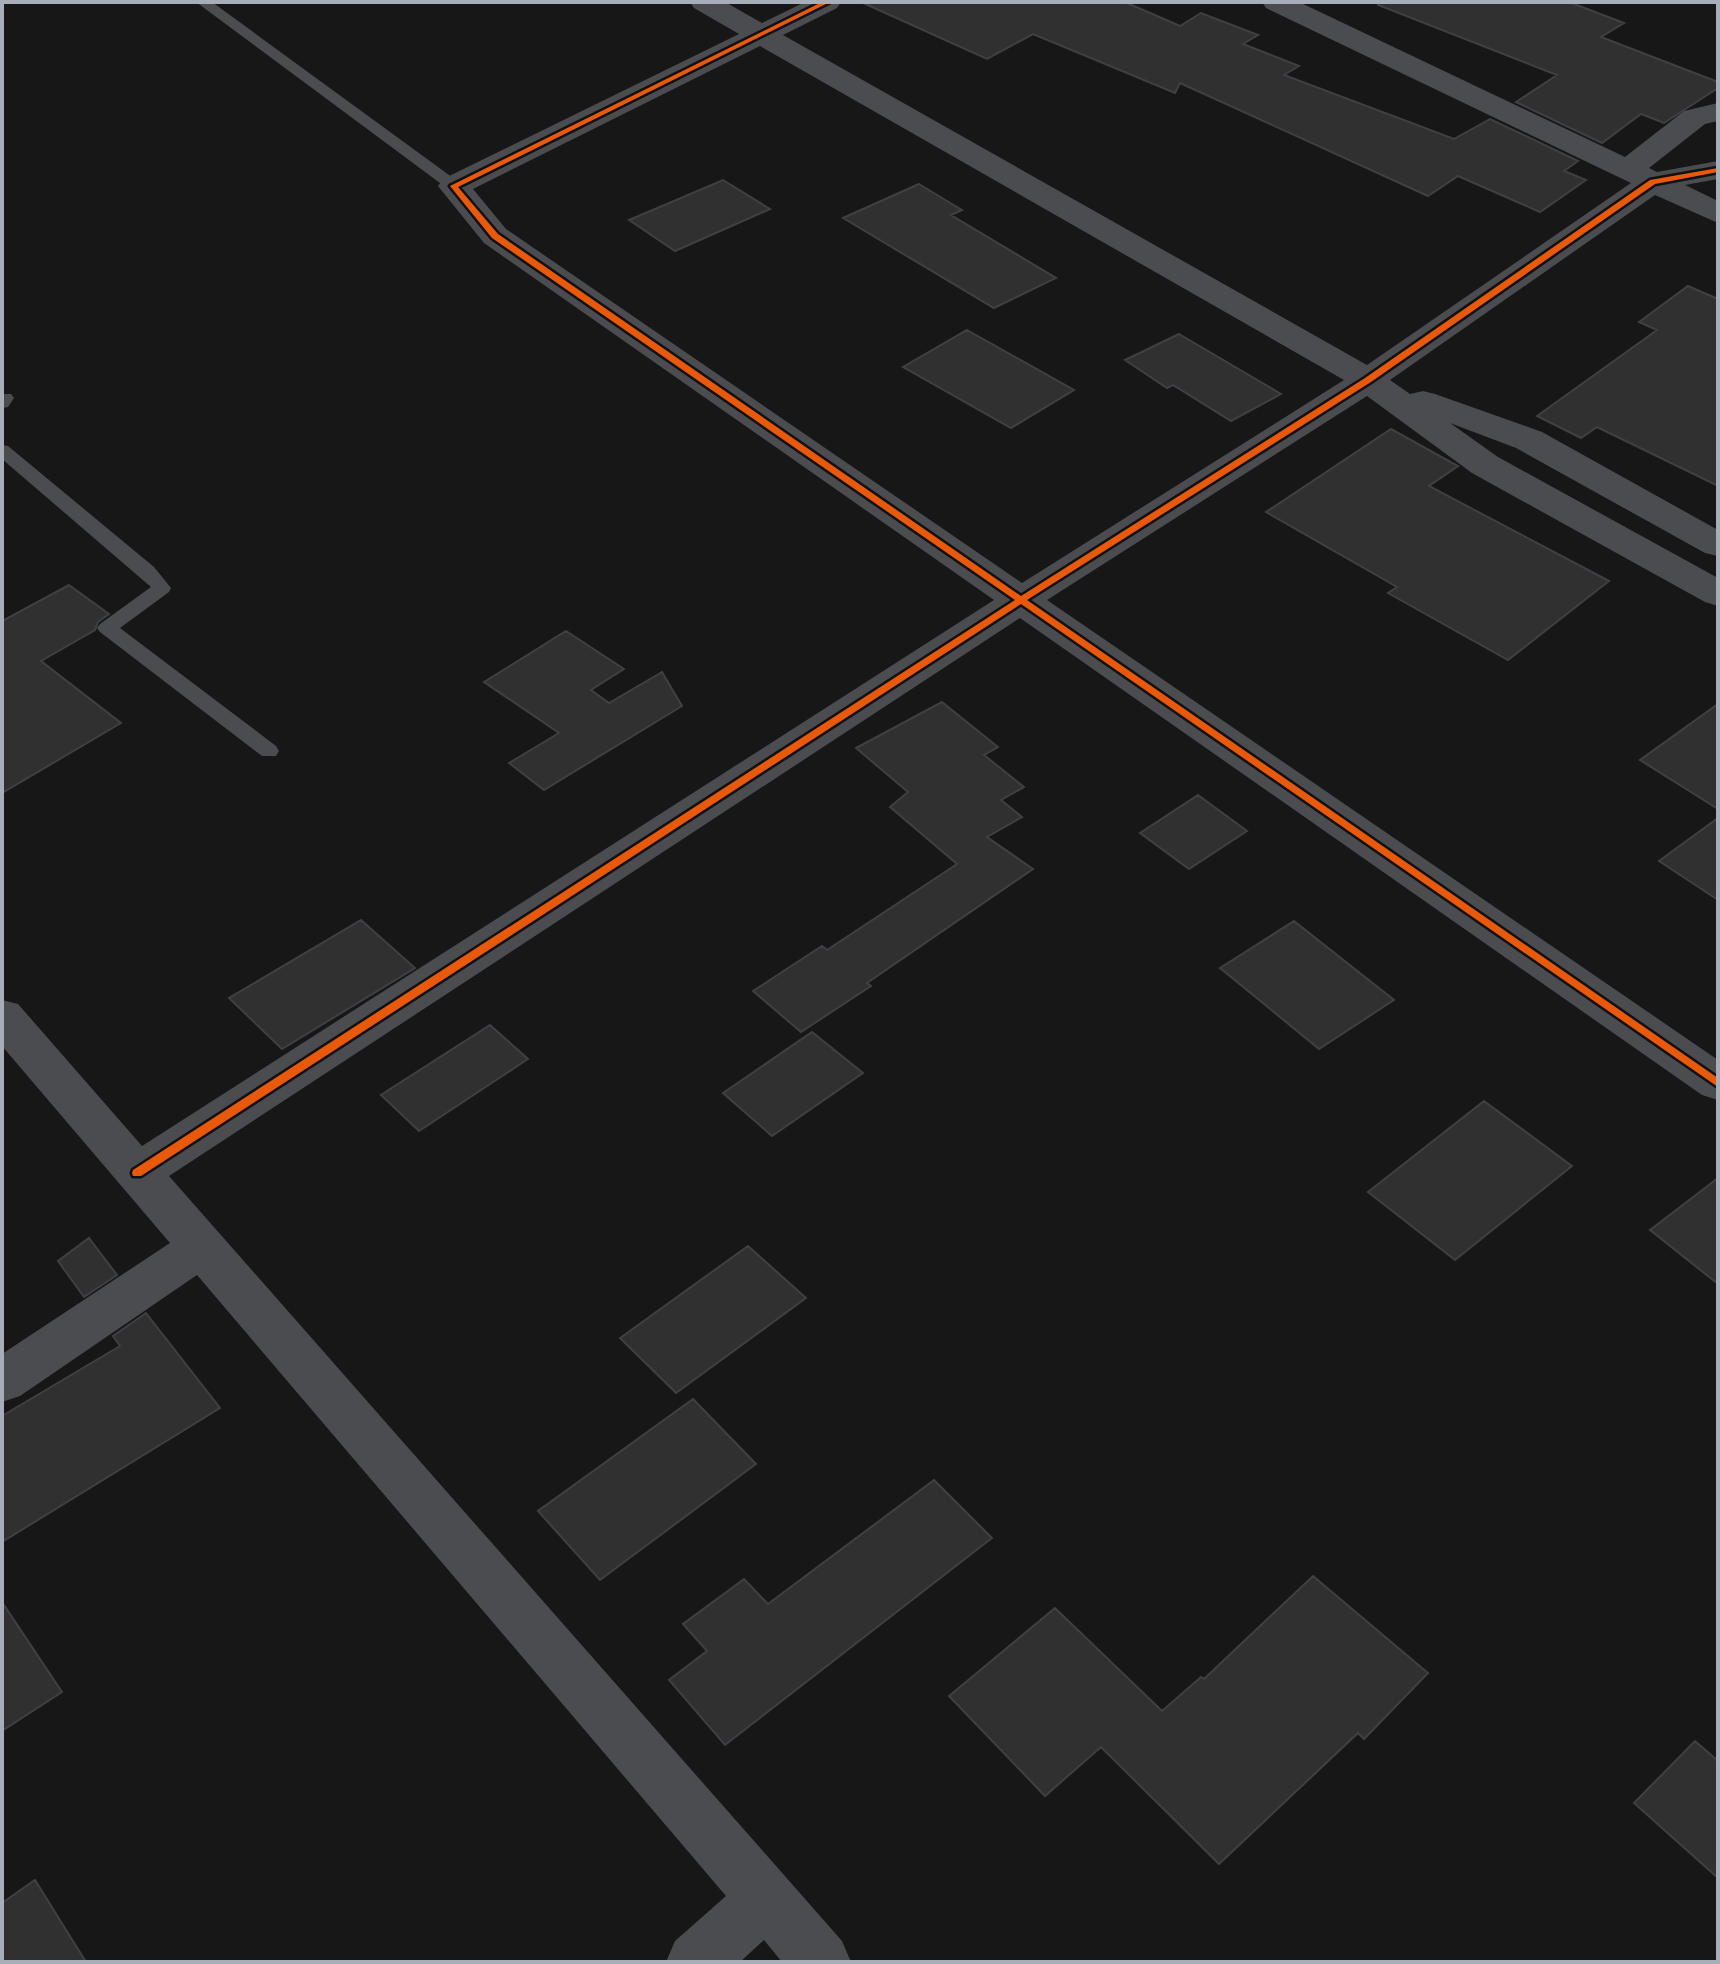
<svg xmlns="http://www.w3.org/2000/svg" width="1720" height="1964" font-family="'Alegreya Sans',sans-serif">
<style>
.building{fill:#303031;stroke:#3f4043;stroke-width:2}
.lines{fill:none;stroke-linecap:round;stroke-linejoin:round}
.lane{fill:#4b4c50;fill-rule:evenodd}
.street{fill:#4b4c50;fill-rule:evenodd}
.cycleway-casing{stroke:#111113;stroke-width:5}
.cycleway{fill:#e8590c;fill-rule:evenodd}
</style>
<rect width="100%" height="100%" fill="#171717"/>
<path class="building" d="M861 2H1125L1180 26 1201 13 1258 35 1243 44 1299 66 1284 75 1454 139 1490 119 1578 161 1564 171 1586 180 1540 212 1458 176 1428 196 1180 83 1175 93 1033 34 987 59Z
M1379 2H1569L1624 23 1601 37 1718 82V88L1664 123 1641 114 1602 143 1516 102 1557 75 1378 5Z
M723 180 770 209 675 251 629 220Z
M919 184 962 210 951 215 1056 278 994 308 843 218Z
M1688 286 1718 299V486L1597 427 1581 438 1537 416 1657 330 1639 322Z
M967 330 1074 390 1011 428 903 367Z
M1179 334 1281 394 1231 421 1173 385 1167 388 1125 360Z
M1391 429 1458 466 1429 486 1609 581 1508 660 1388 593 1397 587 1266 512Z
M69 585 109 614 98 622 95 630 41 661 121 723 2 793V621Z
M566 631 624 669 591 690 609 703 662 672 682 706 544 790 509 763 559 733 484 682Z
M942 702 998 747 984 755 1024 787 1001 800 1022 817 987 837 1033 869 867 983 871 986 801 1032 753 991 822 946 827 950 957 864 890 807 908 792 856 748Z
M1718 704V809L1640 760Z
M1198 795 1247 831 1189 869 1140 833Z
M1718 818V900L1659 861Z
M361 920 415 968 282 1049 229 998Z
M1294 921 1394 1000 1319 1049 1220 968Z
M490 1025 528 1059 419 1131 381 1095Z
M812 1032 863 1073 772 1136 723 1093Z
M1484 1101 1572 1166 1455 1260 1368 1192Z
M1718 1178V1284L1650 1230Z
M89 1238 117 1275 84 1297 58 1261Z
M748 1246 806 1298 676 1393 620 1338Z
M146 1313 220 1408 2 1542V1416L120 1346 113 1336Z
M693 1399 756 1464 600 1580 538 1511Z
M934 1480 992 1538 725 1745 669 1680 707 1651 683 1624 744 1579 768 1604Z
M1313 1576 1428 1673 1364 1739 1358 1733 1219 1864 1101 1747 1045 1796 949 1696 1055 1608 1162 1711 1201 1677 1204 1679Z
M2 1602 62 1692 2 1731Z
M1695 1741 1718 1761V1878L1634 1803Z
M35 1880 86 1962H2V1903Z"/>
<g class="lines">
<path class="lane" d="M196 2H212L460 183V189H448Z
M2 394H11L14 398 8 407 2 408Z
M2 445 8 446 154 567 171 588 169 592 120 628 276 746 279 751 276 756H262L100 632 97 628 100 624 151 587 2 459Z"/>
<path class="street" d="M690 2H725L762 23 805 2H841L837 8 783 35 1367 365 1631 183 1266 8 1262 2H1299L1625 157 1684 111 1718 103V121L1705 124 1649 168 1657 172 1718 161V179L1685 185 1718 201V223L1655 195 1390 380 1410 394 1423 391 1435 394 1542 432 1718 530V556L1705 553 1516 448 1450 423 1498 457 1718 578V606L1705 602 1472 473 1367 396 1047 600 1718 1060V1100L1702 1095 1020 618 169 1176 842 1941 851 1962H782L764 1940 740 1962H666L675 1941 726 1896 197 1275 20 1396 2 1402V1354L170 1243 2 1046V1000L18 1004 142 1146 994 600 484 243 438 186 443 179 739 34 694 8ZM760 46 1344 380 1022 583 506 229 473 189Z"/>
<g class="cycleway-casing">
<path id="cycleway" d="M822 2H830L458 187 498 234 1021 596 1365 378 1650 180 1718 168V172L1655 184 1371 382 1027 600 1718 1078V1087L1021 604 141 1176H133L132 1173 133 1170 1015 600 492 238 450 186Z"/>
</g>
<use href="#cycleway" class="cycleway"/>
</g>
<rect width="1720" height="1964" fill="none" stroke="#a8aeb8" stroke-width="8"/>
</svg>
